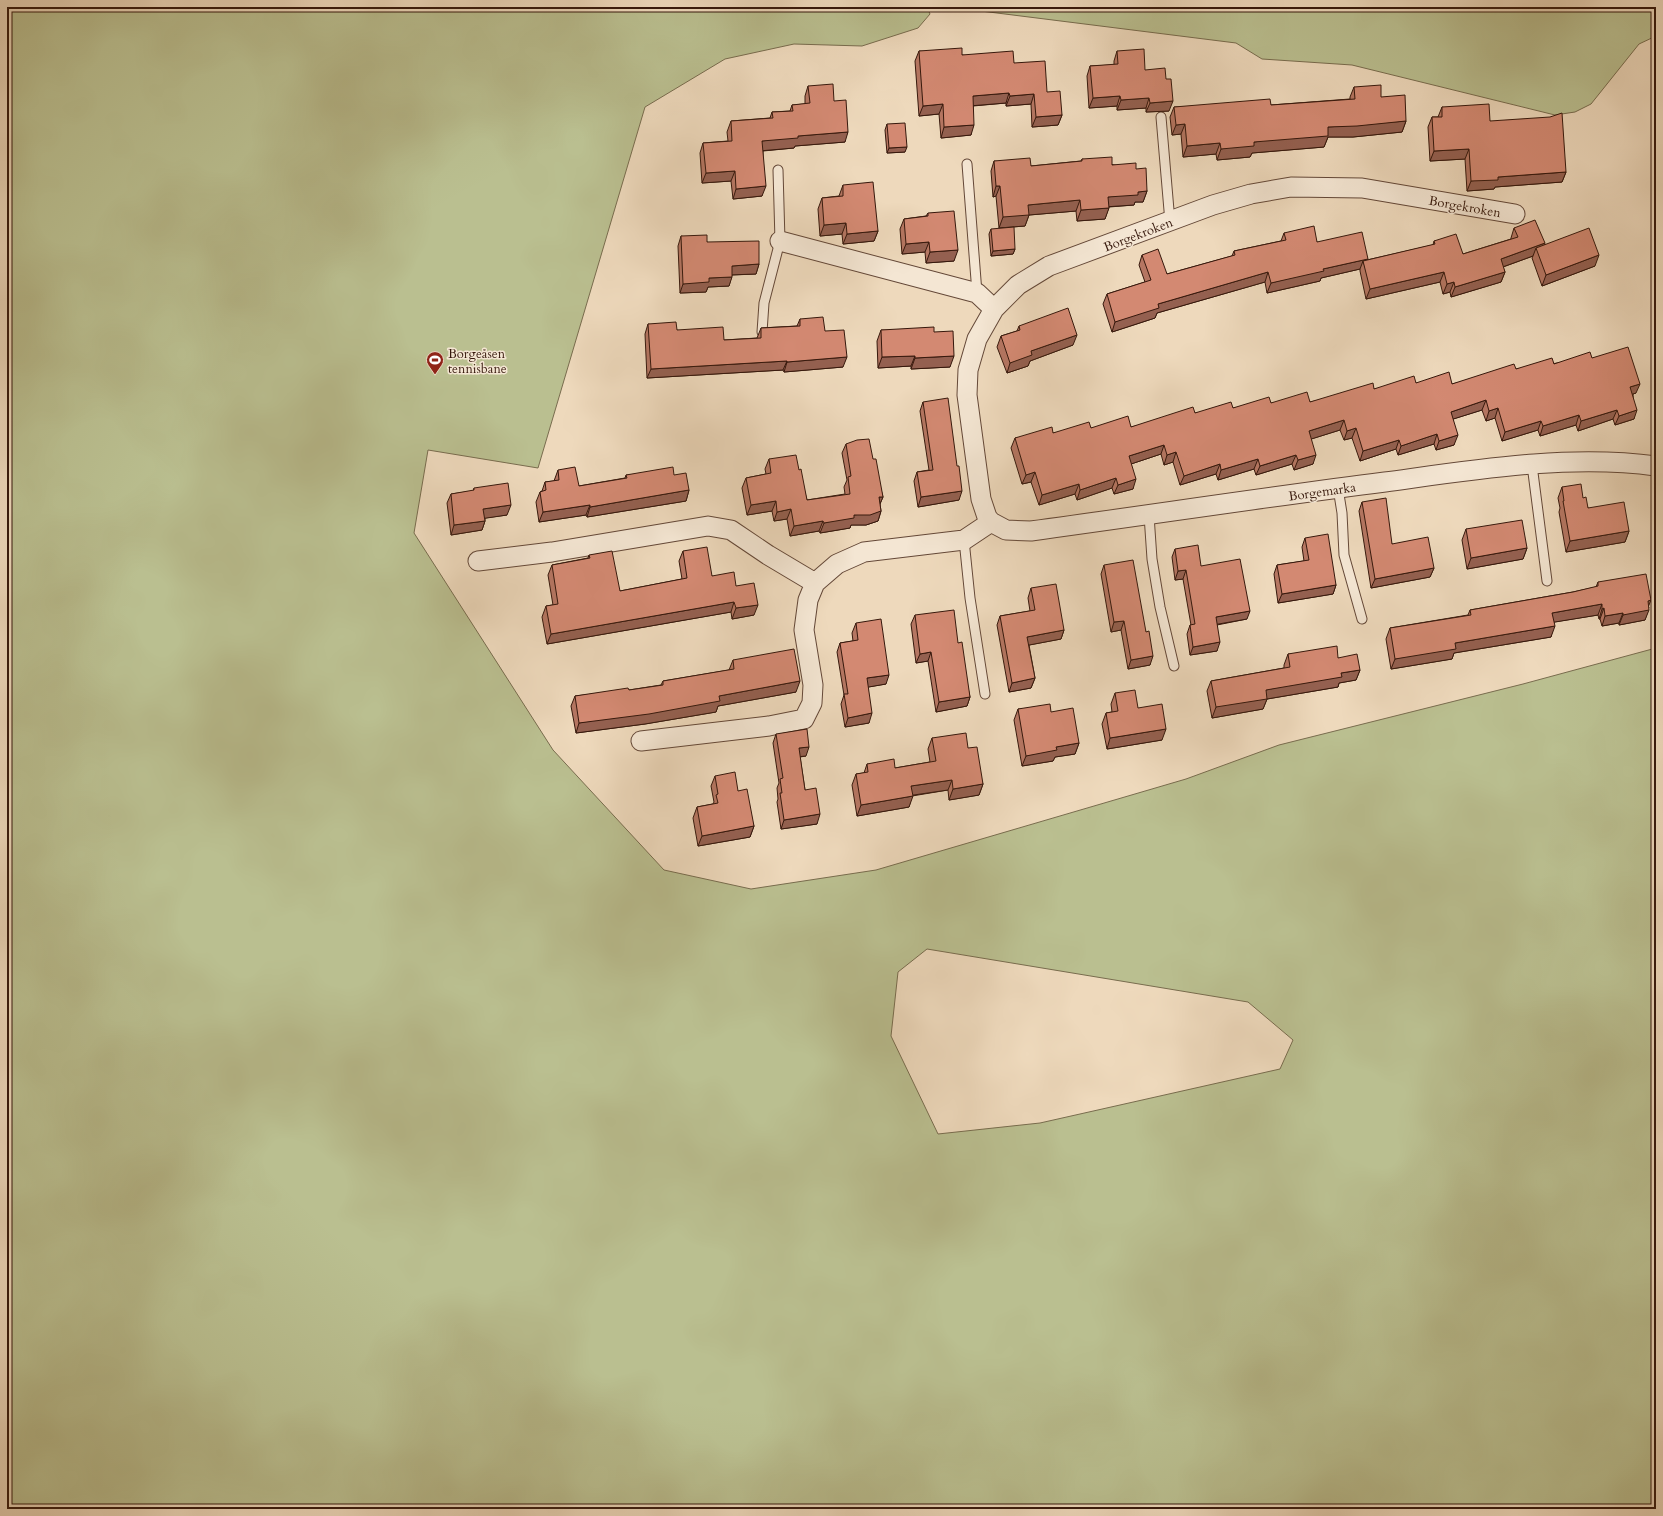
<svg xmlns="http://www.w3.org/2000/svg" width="1663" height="1516" font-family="Cardo,serif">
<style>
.green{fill:#babf90;stroke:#786c4e;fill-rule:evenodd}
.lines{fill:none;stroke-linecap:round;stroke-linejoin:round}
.lane-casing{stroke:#644838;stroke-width:11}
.street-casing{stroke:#644838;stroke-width:21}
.lane{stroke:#f4e6d3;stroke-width:9}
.street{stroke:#f4e6d3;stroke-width:19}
.wall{fill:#b57662;stroke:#36180c}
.shaded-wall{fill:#946050;stroke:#36180c}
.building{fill:#d38972;stroke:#36180c}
.labels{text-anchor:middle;stroke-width:3;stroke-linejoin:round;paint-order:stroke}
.street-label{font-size:13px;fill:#36180c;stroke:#f4e6d3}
.poi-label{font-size:13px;fill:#36180c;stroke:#f4e6d3;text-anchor:start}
</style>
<rect width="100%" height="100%" fill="#eed9bc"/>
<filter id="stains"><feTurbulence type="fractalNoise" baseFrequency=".005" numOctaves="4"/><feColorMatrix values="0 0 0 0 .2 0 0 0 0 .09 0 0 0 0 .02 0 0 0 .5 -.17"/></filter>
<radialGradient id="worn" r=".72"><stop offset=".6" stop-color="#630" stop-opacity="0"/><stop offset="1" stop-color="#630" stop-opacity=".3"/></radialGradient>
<path class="green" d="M7 7H927L930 14 918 28 862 46 794 44 725 59 645 107 538 468 428 450 414 533 553 750 664 870 751 889 876 870 1186 779 1279 745 1523 684 1656 648V1509H7ZM927 949 1248 1002 1293 1040 1280 1069 1040 1123 938 1134 891 1036 898 972Z
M949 7H1656V36L1639 44 1591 104 1575 112 1555 115 1352 65 1262 59 1236 43Z"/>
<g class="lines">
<g class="lane-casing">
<path id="lane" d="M1161 117 1170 222
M967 164 977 293
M762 332 764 303 780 241 778 170
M1532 465 1547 581
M1338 488 1342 513 1344 555 1362 619
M1149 515 1152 559 1160 607 1174 666
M964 540 970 598 985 694"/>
</g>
<g class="street-casing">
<path id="street" d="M1515 214 1362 188 1291 187 1251 194 1213 205 1049 266 1018 285 994 309 977 339 968 370 967 395 981 499 987 517 991 522 1006 530 1031 531C1149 515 1267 497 1385 482 1473 470 1568 454 1656 466
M780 241 977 293 994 309
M478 561 552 552 708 526 731 530 768 555 815 583
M641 741 769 726 804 719 812 703 813 685 804 630 808 600 815 583 837 564 864 552 964 540 991 522"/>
</g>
<use href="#lane" class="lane"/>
<use href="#street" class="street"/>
</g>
<path class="wall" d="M919 51 962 55 1014 63 1047 92 1062 115 1058 125 1032 127 1031 104 1006 106V103L973 106 971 135 941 138 939 114 919 116 915 61Z
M1117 51 1145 70 1169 111 1146 112V108L1117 110V106L1089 108 1087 76 1090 66 1114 65V61Z
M808 86 834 101 845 142 795 146 794 148 763 151 762 196 733 199 731 181 702 183 700 153 703 143 728 141 727 132 731 121 770 118 772 112 790 111 792 105 805 104V96Z
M1354 87 1381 97 1406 121 1402 132 1353 137H1328L1324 147 1252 153 1250 157 1217 160 1216 154 1183 157 1181 134 1172 135 1170 117 1174 107 1271 105 1350 99V97Z
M1442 107 1490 121 1566 172 1562 182 1495 187 1494 189 1467 191 1465 159 1430 161 1428 127 1432 117H1438Z
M887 124 905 152 887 153 885 130Z
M1082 159 1136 169 1147 191 1143 202H1135L1134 205 1109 207 1105 219 1077 221 1076 211 1029 215 1025 226 999 228 996 196 993 197 991 171 994 161 1031 166 1081 161Z
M843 185 878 231 874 241 843 244 842 234 820 236 818 209 822 198 839 196Z
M928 213 954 261 926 263 925 252 902 254 900 229 904 219 926 216Z
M1514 228 1544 244 1595 266 1542 286 1532 258 1533 256 1503 267 1505 272 1501 282 1451 297 1450 292 1443 294 1440 282 1366 299 1360 271V269L1321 278 1320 281 1267 293 1265 282 1157 313 1155 318 1112 332 1103 304 1107 294 1145 282 1139 265 1142 255 1167 274 1232 256 1234 251 1281 241 1284 233 1317 242 1367 260 1433 245 1434 241 1463 254 1511 239V238Z
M991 229 1015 249 1013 254 991 256 989 234Z
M681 236 707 242 759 264 756 274 732 275 729 286 708 287 706 292 680 293 678 246Z
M800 319 825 331 843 367 784 372 783 370 647 378 645 334 648 324 724 340 757 338 761 328 797 326Z
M1019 326 1073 345 1030 361 1028 366 1007 373 997 347 1001 336 1017 331Z
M881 330 934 332 950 367 911 369V366L878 368 877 341Z
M1592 358 1636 393 1633 394 1634 419 1615 425 1613 419 1578 431 1576 425 1540 436 1538 430 1502 441 1495 418 1486 421 1482 410 1453 419 1454 445 1436 450 1434 444 1398 455 1396 449 1360 461 1352 438 1344 440 1340 430 1311 439 1313 464 1294 470 1292 464 1256 475 1254 469 1218 480 1216 474 1180 485 1173 462 1164 465 1161 454 1131 464 1133 489 1114 494 1112 488 1077 500 1075 494 1039 505 1031 482 1022 484 1011 448 1015 438 1091 428 1131 427 1195 413 1271 403 1310 402 1374 389 1416 383 1452 384 1516 369Z
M923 402 959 500 918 507 914 481 917 472 929 470 920 411Z
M846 444 873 459 883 497 880 504 881 511 878 521 866 525H851L850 528 820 533 819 531 790 536 787 519 774 521 772 511 747 515 742 488 746 478 766 474 765 469 769 459 799 470 807 500 845 494 844 487 847 480 842 453Z
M558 470 579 486 625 478 626 475H674L689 490 686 501 587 517 586 515 539 522 536 502 540 492 542 491 545 482 554 481Z
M1562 487 1583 498 1588 508 1629 531 1625 542 1566 552 1559 512 1560 508 1558 498Z
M474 488 507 515 485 518V521L482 530 451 535 447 503 451 494 473 491Z
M1362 502 1392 544 1434 568 1430 577 1371 588 1359 511Z
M1466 529 1527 548 1523 559 1467 569 1462 540Z
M1305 538 1336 585 1333 594 1278 603 1274 574 1277 565 1304 561 1302 547Z
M1175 549 1201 566 1247 619 1217 625V651L1190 655 1187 634 1190 625H1191L1183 579 1175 580 1172 557Z
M683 551 712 576 736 586 754 615 732 619 731 612 547 644 542 617 546 606 553 605 548 575 552 565 588 558 589 555 620 591 682 579 679 561Z
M1104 565 1146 632 1150 665 1128 669 1121 630 1111 632 1101 574Z
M1598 582 1649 607 1645 620 1619 625V623L1602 626 1600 619H1599L1598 615 1554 622 1551 637 1454 653 1452 659 1391 669 1386 639 1390 628 1468 615 1470 610 1573 592 1596 587Z
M1031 588 1064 630 1061 639 1029 645 1035 678 1031 688 1009 692 997 625 1000 616 1030 611 1028 598Z
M915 615 958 643 970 697 967 706 936 712 928 661 916 663 911 624Z
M856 623 886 684 868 687 869 723 845 727 841 704 844 695 837 652 840 643 853 641 852 633Z
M1288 654 1338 658 1360 670 1356 680 1339 683 1338 687 1267 699 1263 709 1212 718 1207 691 1211 681 1284 668V665Z
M733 660 796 692 718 706 716 712 645 724 576 733 571 706 575 696 629 690 661 685 663 681 729 670Z
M1115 693 1138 708 1162 740 1107 749 1102 724 1106 713 1112 712 1111 704Z
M1018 709 1051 712 1079 743 1075 754 1055 757 1053 761 1022 766 1014 720Z
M776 734 806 756 800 757 805 790 817 824 781 829 777 802 778 799 777 788 779 783 773 743Z
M932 738 968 748 983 784 979 795 949 800 948 790 912 796 909 807 857 816 852 785 856 774 864 773 867 764 895 768 930 762 928 749Z
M715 776 738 791 754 826 750 837 698 846 693 818 697 807 713 804 714 802 711 786Z"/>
<path class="shaded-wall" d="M1009 93 1006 103 969 106 973 96Z
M1034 94 1031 104 1006 106 1010 96Z
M1120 96 1117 106 1089 108 1093 98Z
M1149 98 1146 108 1117 110 1121 100Z
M1173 101 1169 111 1146 112 1150 103Z
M943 104 939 114 919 116 923 106Z
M1062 115 1058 125 1032 127 1036 117Z
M1406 121 1402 132 1353 137H1328L1324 147 1252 153 1250 157 1217 160 1221 149 1328 127Z
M1185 124 1181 134 1172 135 1176 125Z
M974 125 971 135 941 138 944 127Z
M848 132 845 142 795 146 794 148 759 151 762 141 798 136Z
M1220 143 1216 154 1183 157 1187 146Z
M907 147 905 152 887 153 889 148Z
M1469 149 1465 159 1430 161 1434 151Z
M735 171 731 181 702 183 706 173Z
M1566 172 1562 182 1495 187 1494 189 1467 191 1471 181 1498 177Z
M766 186 762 196 733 199 736 189Z
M996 186H1000L996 196 993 197Z
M1147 191 1143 202H1135L1134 205 1104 207 1108 197 1138 192Z
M1080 200 1076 211 1029 215 1025 226 999 228 1003 217 1028 205Z
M1109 208 1105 219 1077 221 1081 210Z
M846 223 842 234 820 236 824 225Z
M878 231 874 241 843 244 847 234Z
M929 242 925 252 902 254 906 244Z
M1545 243 1541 253 1536 248 1533 256 1497 269 1501 259Z
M1015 249 1013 254 991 256 993 251Z
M958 250 954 261 926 263 930 252Z
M1599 255 1595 266 1542 286 1546 275Z
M1368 259 1365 267 1363 261 1360 269 1321 278 1320 281 1267 293 1271 283 1323 269Z
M759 264 756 274 728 275 732 266Z
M1268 272 1265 282 1157 313 1155 318 1112 332 1115 322 1158 304Z
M1444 272 1440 282 1366 299 1370 289Z
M1505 272 1501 282 1451 297 1455 287Z
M732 277 729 286 708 287 706 292 680 293 683 284 709 278Z
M1454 282 1450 292 1443 294 1447 284Z
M1077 335 1073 345 1030 361 1028 366 1007 373 1010 363 1031 351Z
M915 356 911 366 878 368 882 357Z
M954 356 950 367 911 369 915 358Z
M847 357 843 367 784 372 787 362Z
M787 361 783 370 647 378 651 369Z
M1640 384 1636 393 1627 396 1630 387Z
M1486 400 1482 410 1447 421 1451 412Z
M1498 408 1495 418 1486 421 1489 411Z
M1617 410 1613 419 1578 431 1581 421Z
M1637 410 1634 419 1615 425 1619 416Z
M1579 415 1576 425 1540 436 1543 426Z
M1344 420 1340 430 1305 441 1309 431Z
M1541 421 1538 430 1502 441 1505 432Z
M1356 428 1352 438 1344 440 1347 431Z
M1437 434 1434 444 1398 455 1401 446Z
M1458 435 1454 445 1436 450 1439 441Z
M1399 440 1396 449 1360 461 1363 451Z
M1164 445 1161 454 1125 466 1129 456Z
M1176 452 1173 462 1164 465 1167 455Z
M1296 455 1292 464 1256 475 1260 466Z
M1316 455 1313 464 1294 470 1298 460Z
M1258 459 1254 469 1218 480 1221 470Z
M1220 464 1216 474 1180 485 1184 476Z
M1035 472 1031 482 1022 484 1026 475Z
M1116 478 1112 488 1077 500 1080 490Z
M1136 479 1133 489 1114 494 1118 485Z
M1079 484 1075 494 1039 505 1042 495Z
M689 490 686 501 587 517 590 507Z
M962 491 959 500 918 507 921 497Z
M879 497H883L879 506Z
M776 501 772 511 747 515 751 505Z
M511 505 507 515 480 519 483 509Z
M590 505 586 515 539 522 543 512Z
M791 509 787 519 774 521 777 512Z
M881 511 878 521 866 525H851L850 528 820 533 824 523 854 515Z
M485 521 482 530 451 535 454 525Z
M823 521 819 531 790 536 794 526Z
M1629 531 1625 542 1566 552 1570 541Z
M1527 548 1523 559 1467 569 1471 558Z
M1434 568 1430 577 1371 588 1375 579Z
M1186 570 1183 579 1175 580 1178 571Z
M1336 585 1333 594 1278 603 1282 594Z
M1651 600 1647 610H1649L1645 620 1619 625 1623 615 1648 601Z
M734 602 731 612 547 644 551 634Z
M1602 604 1598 615 1549 623 1552 613Z
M758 605 754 615 732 619 736 608Z
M1604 608 1600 619H1599L1602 609Z
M1250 611 1247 619 1213 625 1216 617Z
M1623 613 1619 623 1602 626 1605 616Z
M1124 621 1121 630 1111 632 1114 622Z
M1555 626 1551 637 1454 653 1452 659 1391 669 1395 659 1455 643Z
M1064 630 1061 639 1024 646 1027 637Z
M1220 642 1217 651 1190 655 1193 647Z
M931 652 928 661 916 663 920 654Z
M1153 656 1150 665 1128 669 1131 660Z
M1360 670 1356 680 1339 683 1338 687 1267 699 1263 709 1212 718 1216 707 1266 690 1341 673Z
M889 675 886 684 863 688 867 678Z
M1035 678 1031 688 1009 692 1012 683Z
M800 681 796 692 718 706 716 712 645 724 576 733 579 723 719 696Z
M970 697 967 706 936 712 939 702Z
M872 713 869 723 845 727 848 718Z
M1166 729 1162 740 1107 749 1110 738Z
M1079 743 1075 754 1055 757 1053 761 1022 766 1026 756 1056 747Z
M809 747 806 756 796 757 799 748Z
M952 780 948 790 907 796 911 786Z
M983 784 979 795 949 800 953 789Z
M913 796 909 807 857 816 861 805Z
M820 814 817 824 781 829 784 820Z
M754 826 750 837 698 846 702 836Z"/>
<path class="building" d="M962 48V55L1013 51 1014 63 1045 61 1047 92 1060 91 1062 115 1036 117 1034 94 1010 96 1009 93 973 96 974 125 944 127 943 104 923 106 919 51Z
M1144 49 1145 70 1165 68 1166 79H1171L1173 101 1150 103 1149 98 1121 100 1120 96 1093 98 1090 66 1118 64 1117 51Z
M833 84 834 101 846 100 848 132 798 136V138L762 141 766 186 736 189 735 171 706 173 703 143 732 141 731 121 773 118 772 112 793 111 792 105 810 103 808 86Z
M1381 85V97L1405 95 1406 121 1357 126 1328 127V136L1254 142V146L1221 149 1220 143 1187 146 1185 124 1176 125 1174 107 1270 99 1271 105 1355 99 1354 87Z
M1489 104 1490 121 1550 117 1562 113 1566 172 1498 177V180L1471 181 1469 149 1434 151 1432 117H1442V107Z
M905 123 907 147 889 148 887 124Z
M1112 157V165L1136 163V169L1146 168 1147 191 1138 192V195L1108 197 1109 208 1081 210 1080 200 1028 205 1029 215 1003 217 1000 186H996L994 161 1030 158 1031 166 1082 161V159Z
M873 182 878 231 847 234 846 223 824 225 822 198 843 196V185Z
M954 211 958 250 930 252 929 242 906 244 904 219 928 216V213Z
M1535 220 1545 243 1501 259 1505 272 1455 287 1454 282 1447 284 1444 272 1370 289 1363 261 1435 244 1434 241 1456 234 1463 254 1518 237 1514 228Z
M1314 226 1317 242 1362 232 1368 259 1323 269 1324 271 1271 283 1268 272 1158 304 1159 308 1115 322 1107 294 1151 280 1142 255 1158 249 1167 274 1235 255 1234 251 1286 240 1284 233Z
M1014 227 1015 249 993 251 991 229Z
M1589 228 1599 255 1546 275 1536 248Z
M707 235V242L759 241V264L732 266V277L709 278V282L683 284 681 236Z
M1068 308 1077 335 1031 351 1032 355 1010 363 1001 336 1020 330 1019 326Z
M823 317 825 331 844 330 847 357 787 362V361L651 369 648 324 676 322 677 330 723 327 724 340 761 338V328L800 326V319Z
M934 327V332L953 331 954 356 915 358V356L882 357 881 330Z
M1628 347 1640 384 1630 387 1637 410 1619 416 1617 410 1581 421 1579 415 1543 426 1541 421 1505 432 1498 408 1489 411 1486 400 1451 412 1458 435 1439 441 1437 434 1401 446 1399 440 1363 451 1356 428 1347 431 1344 420 1309 431 1316 455 1298 460 1296 455 1260 466 1258 459 1221 470 1220 464 1184 476 1176 452 1167 455 1164 445 1129 456 1136 479 1118 485 1116 478 1080 490 1079 484 1042 495 1035 472 1026 475 1015 438 1052 427 1053 433 1089 422 1091 428 1128 416 1131 427 1193 407 1195 413 1231 402 1233 408 1269 397 1271 403 1307 392 1310 402 1373 383 1374 389 1414 376 1416 383 1449 372 1452 384 1514 364 1516 369 1552 358 1554 364 1590 352 1592 358Z
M948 398 957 466H959L962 491 921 497 917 472 933 470 923 402Z
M869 439 873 459H876L883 497H879L881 511 870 515H854V518L824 523 823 521 794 526 791 509 777 512 776 501 751 505 746 478 771 473 769 459 796 455 799 470 801 469 807 500 850 494 848 477 851 476 846 444 857 440Z
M575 467 579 486 627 478 626 475 673 467 674 475 686 473 689 490 590 507V505L543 512 540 492 546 490 545 482 559 480 558 470Z
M508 483 511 505 483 509 485 521 454 525 451 494 474 490V488Z
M1581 484 1583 498 1586 497 1588 508 1624 502 1629 531 1570 541 1563 501H1564L1562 487Z
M1386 498 1392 544 1428 537 1434 568 1375 579 1362 502Z
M1522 520 1527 548 1471 558 1466 529Z
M1328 534 1336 585 1282 594 1277 565 1309 560 1305 538Z
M1198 545 1201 566 1240 559 1250 611 1216 617 1220 642 1193 647 1190 625 1195 624 1186 570 1178 571 1175 549Z
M707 547 712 576 734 572 736 586 754 583 758 605 736 608 734 602 551 634 546 606 558 604 552 565 590 558 589 555 612 551 620 591 687 578 683 551Z
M1133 560 1146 632 1149 631 1153 656 1131 660 1124 621 1114 622 1104 565Z
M1646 574 1651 600 1648 601 1649 610 1623 615V613L1605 616 1604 608 1602 609V604L1552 613 1555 626 1455 643 1456 649 1395 659 1390 628 1471 615 1470 610 1573 592 1598 586V582Z
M1056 584 1064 630 1027 637 1035 678 1012 683 1000 616 1035 610 1031 588Z
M954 610 958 643 962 642 970 697 939 702 931 652 920 654 915 615Z
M881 619 889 675 867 678 872 713 848 718 844 694H848L840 643 858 640 856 623Z
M1337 646 1338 658 1357 654 1360 670 1341 673 1342 677 1266 690 1267 699 1216 707 1211 681 1290 667 1288 654Z
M794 649 800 681 719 696 720 701 649 714 579 723 575 696 628 688 629 690 663 685V681L734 669 733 660Z
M1135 690 1138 708 1162 704 1166 729 1110 738 1106 713 1118 711 1115 693Z
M1050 704 1051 712 1073 708 1079 743 1056 747 1057 750 1026 756 1018 709Z
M807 729 809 747 799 748 805 790 816 788 820 814 784 820 780 793H782L780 779 783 778 776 734Z
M966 733 968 748 977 747 983 784 953 789 952 780 911 786 913 796 861 805 856 774 868 772 867 764 894 759 895 768 936 761 932 738Z
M735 772 738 791 747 789 754 826 702 836 697 807 718 803 716 795 718 794 715 776Z"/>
<defs>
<g id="stadium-pin" transform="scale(0.9)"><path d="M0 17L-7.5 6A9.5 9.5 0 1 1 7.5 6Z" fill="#8f2418" stroke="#f4e6d3"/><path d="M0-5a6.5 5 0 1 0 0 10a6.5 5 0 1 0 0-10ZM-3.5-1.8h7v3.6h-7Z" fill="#fff"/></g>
</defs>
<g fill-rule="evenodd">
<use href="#stadium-pin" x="435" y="360"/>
</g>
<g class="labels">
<g class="street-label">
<text transform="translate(1465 206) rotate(10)" y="5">Borgekroken</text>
<text transform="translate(1138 234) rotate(-21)" y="5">Borgekroken</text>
<text transform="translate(1322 491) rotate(-8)" y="5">Borgemarka</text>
</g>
<g class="poi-label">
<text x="448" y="358">Borgeåsen<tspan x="448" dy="15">tennisbane</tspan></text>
</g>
</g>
<rect width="1663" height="1516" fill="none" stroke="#eed9bc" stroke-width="24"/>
<rect x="8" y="8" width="1647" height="1500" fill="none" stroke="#36180c" stroke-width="2"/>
<rect x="12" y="12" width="1639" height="1492" fill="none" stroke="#36180c"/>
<rect width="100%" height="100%" filter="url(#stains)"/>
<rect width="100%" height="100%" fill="url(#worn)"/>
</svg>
